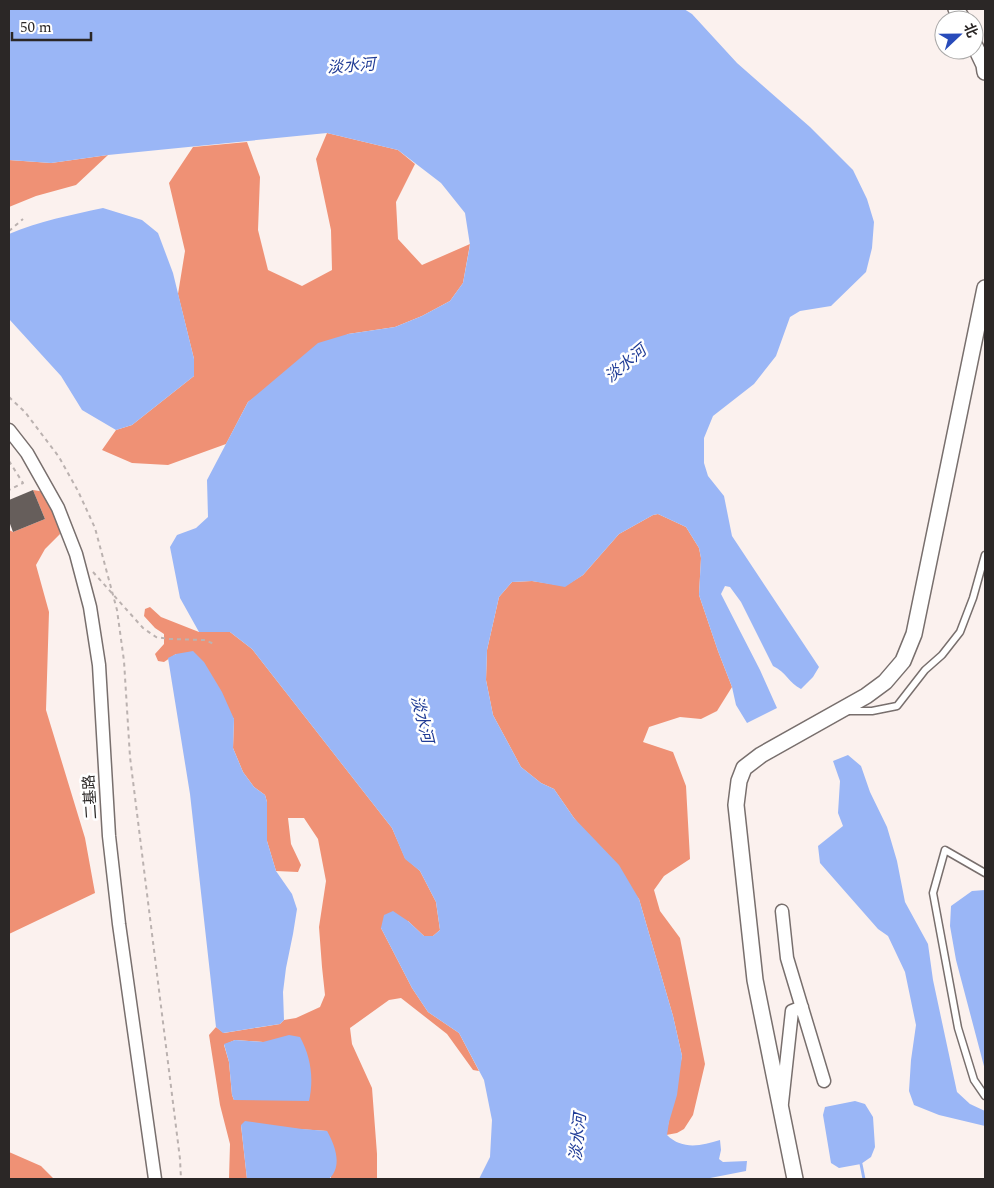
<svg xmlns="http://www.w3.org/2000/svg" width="994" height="1188" font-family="Spectral,'Noto Sans SC',serif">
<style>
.forest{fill:#ef9175;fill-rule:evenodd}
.water{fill:#9ab6f6}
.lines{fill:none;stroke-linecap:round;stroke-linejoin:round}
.stream{stroke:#9ab6f6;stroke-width:3}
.building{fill:#665e5b}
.service-casing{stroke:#786f6d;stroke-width:9}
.minor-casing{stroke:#786f6d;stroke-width:15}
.tertiary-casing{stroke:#786f6d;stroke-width:18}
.path{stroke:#bbb2b0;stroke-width:2;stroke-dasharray:4 4;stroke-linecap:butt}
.service{stroke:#fff;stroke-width:6}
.minor{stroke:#fff;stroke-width:12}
.tertiary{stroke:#fff;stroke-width:15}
.labels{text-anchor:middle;stroke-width:5;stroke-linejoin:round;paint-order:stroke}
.street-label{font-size:15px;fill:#2b2726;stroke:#fff}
.water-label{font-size:16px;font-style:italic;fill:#203c96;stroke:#fff}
</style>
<rect width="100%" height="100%" fill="#fbf1ee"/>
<path class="forest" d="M327 133 398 150 415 164 396 202 398 239 422 265 470 244 463 283 450 301 422 316 395 327 348 334 248 402 226 444 168 465 132 463 102 450 116 430 132 425 194 376V359L178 294 185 251 169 183 193 147 247 142 260 177 258 230 268 270 302 286 332 270 331 230 316 159Z
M108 155 76 185 36 196 9 207V160L51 163Z
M33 490 45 492 58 520 60 534 45 549 36 565 49 612 46 710 85 838 95 893 9 934V530L13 532 45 519Z
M658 514 686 527 699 548 701 558 699 595 718 651 732 687 717 711 701 719 680 717 649 727 643 742 673 752 686 786 690 859 664 876 654 890 660 911 680 938 705 1064 693 1115 684 1129 677 1133 666 1135 682 1056 673 1016 639 899 574 818 554 789 541 783 521 767 493 715 486 680 487 650 499 597 512 582 532 581 565 586 583 575 619 534 653 515Z
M150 607 161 617 199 632H230L252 649 392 828 405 858 420 871 436 902 440 930 433 936H424L408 921 381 928 412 988 428 1012 459 1033 479 1071 473 1070 447 1034 401 998 389 1000 350 1028 352 1044 372 1088 377 1154V1179H329L331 1178 327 1131 241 1125 247 1179H229L230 1144 220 1105 209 1035 216 1027 224 1033 280 1024 284 1020 296 1018 320 1007 325 995 322 967 319 927 326 881 318 839 304 818H288L291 844 301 865 298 872 276 871 267 841V802L265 795 254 787 243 772 233 748 234 719 176 654 164 662 158 661 155 654 164 644V634L155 628 144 616 145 609ZM235 1040 263 1042 234 1100 232 1095 229 1062 224 1045Z
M9 1152 41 1166 54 1179H9Z"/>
<path class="water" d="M9 9H684L692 14 737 63 810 127 853 170 867 199 874 222 872 248 866 272 831 306 800 311 790 317 776 356 754 384 713 416 704 438V463L708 476 724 496 732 536 819 667 813 677 801 689C789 683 786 672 773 666L741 602 730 587 725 586 721 594 760 670 777 708 747 723 736 705 732 687 718 651 699 595 701 558 699 548 686 527 658 514 653 515 619 534 583 575 565 587 532 581 512 582 499 597 487 650 486 680 493 715 521 767 541 783 554 789 574 818 619 865 639 899 673 1016 682 1056 677 1095 669 1122 667 1135C682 1150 701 1146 720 1140L721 1150 719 1159 723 1162 747 1161 746 1171 705 1179H479L490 1157 492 1120 484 1080 459 1033 428 1012 412 988 381 928 384 915 393 911 408 921 424 936H433L440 930 436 902 420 871 405 859 392 828 252 649 230 632H199L180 598 170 547 177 535 196 528 208 517 207 480 248 402 318 343 348 334 395 327 422 316 450 301 463 283 470 245 465 213 441 183 398 150 327 133 108 155 51 163 9 160Z
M103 208 142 220 158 233 173 273 194 359V376L132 425 116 430 82 410 61 376 9 319V234C39 221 71 215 103 208Z
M193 651 204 662 222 692 234 719 233 748 243 772 254 787 265 795 267 802V841L276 871 292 894 297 909 293 934 286 968 283 992 284 1020 280 1024 223 1033 216 1027 190 794 168 658 176 654Z
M848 755 861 766 870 792 887 827 897 861 905 902 928 944 933 980 957 1092 970 1104 985 1111V1126L939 1115 914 1105 909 1091 911 1060 916 1025 905 972 888 936 878 929 820 863 818 846 843 826 838 813 840 781 833 761Z
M985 890V1070L956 960 950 926 951 906 972 891Z
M289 1035 300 1037C311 1057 314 1079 309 1101L234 1100 232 1095 229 1062 224 1044 235 1040 263 1042Z
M855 1101 865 1104 873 1117 875 1147 871 1157 861 1164 839 1168 831 1163 823 1115 825 1107Z
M245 1121 302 1129 327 1131C335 1145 343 1166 329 1179H247L241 1125Z"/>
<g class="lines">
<path class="stream" d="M861 1164 864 1179"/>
</g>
<path class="building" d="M33 490 45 519 13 532 9 521V500Z"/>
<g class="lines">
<g class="service-casing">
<path id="service" d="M848 711H872L897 706 925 670 942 655 960 632 973 598 985 555
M985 873 945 850 933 893 958 1028 974 1080 985 1096"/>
</g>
<g class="minor-casing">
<path id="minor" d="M9 430 27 453 58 508 76 554 90 607 99 665 109 836 119 924 155 1179
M782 911 787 958 824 1081
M782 1103 792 1011 802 1007"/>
</g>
<g class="tertiary-casing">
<path id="tertiary" d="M956 9 963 20
M974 44 984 65 985 72
M795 1179 755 980 736 805 739 781 744 768 761 755 866 696 885 682 903 661 914 634 985 288"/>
</g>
<path class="path" d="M9 231 23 219
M9 397 25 412 59 457 78 491 95 528 117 610 124 661 130 757 180 1159 181 1179
M9 461 23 483 9 490
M93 572 143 628 156 637 169 639 205 640 214 644"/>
<use href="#service" class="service"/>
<use href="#minor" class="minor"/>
<use href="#tertiary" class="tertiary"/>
</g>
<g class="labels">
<g class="street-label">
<text transform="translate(90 797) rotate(-94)" y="5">二基路</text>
</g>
<g class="water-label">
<text transform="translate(351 65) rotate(-4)" y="6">淡水河</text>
<text transform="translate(625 363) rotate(-40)" y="6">淡水河</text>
<text transform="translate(423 719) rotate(76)" y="6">淡水河</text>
<text transform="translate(577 1137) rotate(-84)" y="6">淡水河</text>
</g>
</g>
<rect width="994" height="1188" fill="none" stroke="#2b2726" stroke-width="20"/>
<g transform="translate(959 35) rotate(68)"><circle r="24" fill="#ffffff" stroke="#aaa9a8"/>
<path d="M0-4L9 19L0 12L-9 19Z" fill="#284bba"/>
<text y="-8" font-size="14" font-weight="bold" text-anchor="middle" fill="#2b2726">北</text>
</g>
<path d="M12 32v8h79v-8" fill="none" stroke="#2b2726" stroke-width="2.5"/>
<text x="20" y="32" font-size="15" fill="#2b2726" stroke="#ffffff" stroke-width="4" paint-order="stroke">50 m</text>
</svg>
